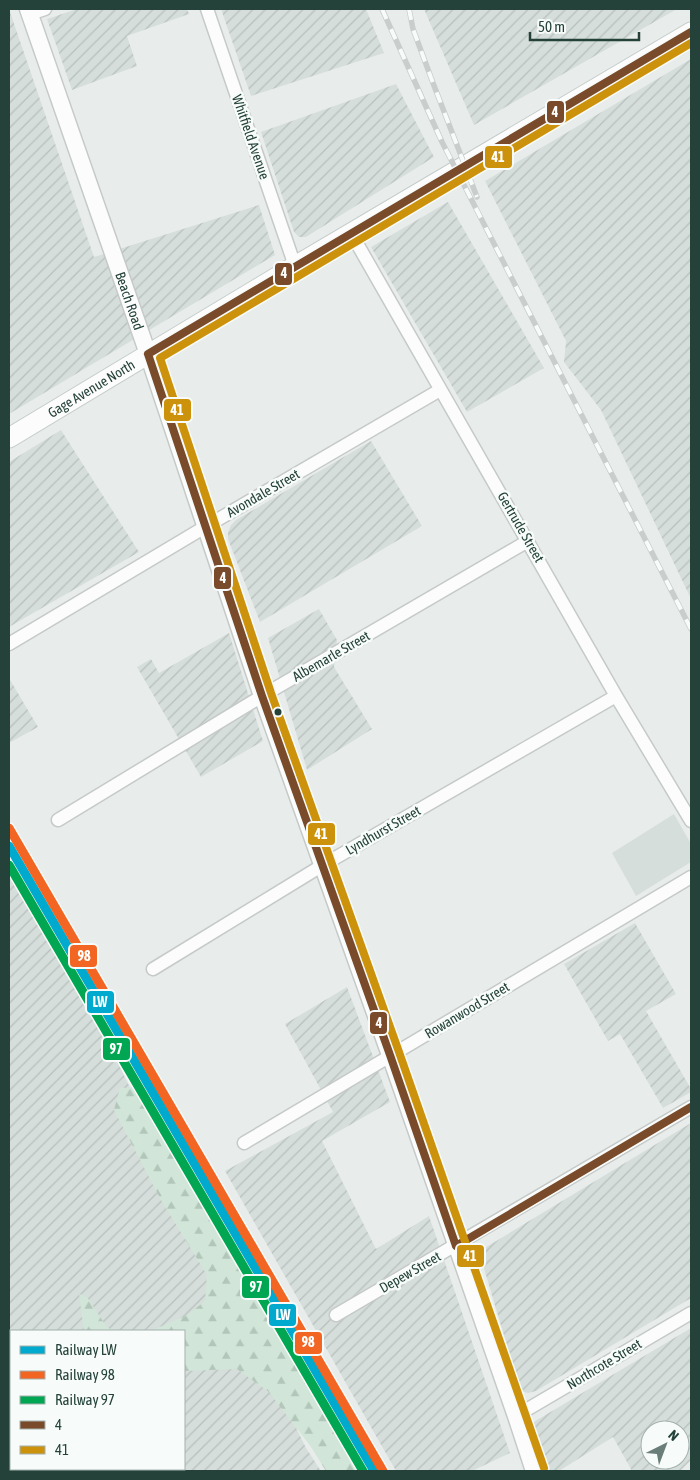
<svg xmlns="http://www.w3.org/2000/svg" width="700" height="1480" font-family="'Asap Condensed',sans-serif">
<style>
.built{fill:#d6dedb}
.industrial{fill:url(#industrial-furrows);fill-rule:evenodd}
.forest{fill:url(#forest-firs)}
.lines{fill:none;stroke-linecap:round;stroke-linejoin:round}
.minor-casing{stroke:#c5cac8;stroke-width:15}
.tertiary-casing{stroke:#c5cac8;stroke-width:19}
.secondary-casing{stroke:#c3cbc8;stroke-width:21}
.minor{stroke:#fcfcfc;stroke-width:12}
.tertiary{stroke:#fcfcfc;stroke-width:16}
.secondary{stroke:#fcfcfc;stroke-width:19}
.rail-casing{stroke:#c9cdcc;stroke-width:5.5}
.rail{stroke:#f7fbf9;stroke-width:4;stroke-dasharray:11;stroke-linecap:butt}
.bus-1-casing{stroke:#f7fbf9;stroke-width:11}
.bus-2-casing{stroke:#f7fbf9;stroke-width:11}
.bus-1{stroke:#7a4b2a;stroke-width:8}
.bus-2{stroke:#cd920c;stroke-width:8}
.rail-1-casing{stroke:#f7fbf9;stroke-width:12}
.rail-2-casing{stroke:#f7fbf9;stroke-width:12}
.rail-3-casing{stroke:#f7fbf9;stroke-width:12}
.rail-1{stroke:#00a9ce;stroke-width:9}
.rail-2{stroke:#f26522;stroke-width:9}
.rail-3{stroke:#00a651;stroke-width:9}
.bus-dot{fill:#24423a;stroke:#f7fbf9;stroke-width:2}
.labels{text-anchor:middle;stroke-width:5;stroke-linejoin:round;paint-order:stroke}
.street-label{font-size:14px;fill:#24423a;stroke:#f7fbf9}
.line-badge{stroke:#f7fbf9;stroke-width:2}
.badge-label{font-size:14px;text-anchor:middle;font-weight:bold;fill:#fff}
</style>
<defs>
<pattern id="industrial-furrows" width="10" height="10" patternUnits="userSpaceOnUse" patternTransform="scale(1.25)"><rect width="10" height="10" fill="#d6dedb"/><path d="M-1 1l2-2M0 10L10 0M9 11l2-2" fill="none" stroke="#b8c0bd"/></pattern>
<pattern id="forest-firs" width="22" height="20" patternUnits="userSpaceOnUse" patternTransform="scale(1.25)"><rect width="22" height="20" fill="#d1e6d8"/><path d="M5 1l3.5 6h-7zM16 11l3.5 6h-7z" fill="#b3c6ba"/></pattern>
</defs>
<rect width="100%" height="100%" fill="#e8edeb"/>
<path class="built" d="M674 814 691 844V862L636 896 612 853Z"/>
<path class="industrial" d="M9 9 94 257 259 205 275 255 9 414Z
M77 9H187L189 14 127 36 137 66 72 90 47 19Z
M221 9H366L384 53 251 96Z
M424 9H677L474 125Z
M691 59V599L601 410 564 362 566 341 485 181Z
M396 84 434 157 306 237H299L294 232 261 132Z
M448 202 544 368 467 412 371 247Z
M61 430 139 552 9 627V462Z
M371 441 422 526 260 622 228 539V532L231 525 236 520Z
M319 609 337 640 334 667 372 729 307 770 268 638Z
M229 633 263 741 201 777 137 667 151 659 159 673Z
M9 678 38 727 9 743Z
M9 862 74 973 306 1448 321 1471H9ZM11 1331H184V1469H11Z
M635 923 676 994 646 1011 691 1089V1092L663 1108 620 1034 608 1041 564 964Z
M347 987 390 1102 322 1141 376 1249 429 1216 510 1453 472 1471H396L225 1171 333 1112 285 1024Z
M691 1123V1298L536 1391 528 1393 524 1392 519 1386 480 1255 483 1249Z
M691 1328V1460L680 1471H632L613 1437 559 1471H546L536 1442 527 1426ZM650 1430H680V1460H650Z"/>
<path class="forest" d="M137 1087 361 1471H326L311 1447 269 1392 237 1369 184 1371V1331H150L186 1316 205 1301 207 1275 161 1200 114 1110 120 1088Z
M79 1294 87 1297 106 1326 113 1331H84Z"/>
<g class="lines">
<g class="minor-casing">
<path id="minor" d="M207 9 295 266
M30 14 45 9
M351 233 616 696 691 821
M9 644 205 527 440 390
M58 820 262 696 528 541
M153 969 323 865 616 696
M244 1143 691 877
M336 1315 691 1107
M516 1416 691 1313"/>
</g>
<g class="tertiary-casing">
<g id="tertiary">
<path id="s1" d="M28 9 148 354 262 696 390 1055 516 1416 534 1471"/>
</g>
</g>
<g class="secondary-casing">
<g id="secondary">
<path id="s2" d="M9 438 295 266 691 32"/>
</g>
</g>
<use href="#minor" class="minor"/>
<use href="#tertiary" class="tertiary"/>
<use href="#secondary" class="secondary"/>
<g class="rail-casing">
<path id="rail" d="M382 9 442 142 691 629
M409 9 413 29 433 83 477 197"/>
</g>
<use href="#rail" class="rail"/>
<g class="bus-1-casing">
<path id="bus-1" d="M148 354 262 696 390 1055 456 1246
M148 354 691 32
M456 1246 691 1107"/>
</g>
<g class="bus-2-casing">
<path id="bus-2" d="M544 1468 399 1052 271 693 160 358 691 43"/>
</g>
<use href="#bus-1" class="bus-1"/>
<use href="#bus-2" class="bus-2"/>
<g class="rail-1-casing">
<path id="rail-1" d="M9 846 374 1471"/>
</g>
<g class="rail-2-casing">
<path id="rail-2" d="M9 828 383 1471"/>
</g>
<g class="rail-3-casing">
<path id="rail-3" d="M9 865 363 1471"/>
</g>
<use href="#rail-1" class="rail-1"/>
<use href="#rail-2" class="rail-2"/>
<use href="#rail-3" class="rail-3"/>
</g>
<circle class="bus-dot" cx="278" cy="712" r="4.5"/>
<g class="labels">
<g class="street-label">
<text transform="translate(251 137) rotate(71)" y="5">Whitfield Avenue</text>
<text dy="5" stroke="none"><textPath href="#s1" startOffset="309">Beach Road</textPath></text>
<text dy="5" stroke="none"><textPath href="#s2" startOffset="96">Gage Avenue North</textPath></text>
<text transform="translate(263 493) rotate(-30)" y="5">Avondale Street</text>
<text transform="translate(521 527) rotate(60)" y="5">Gertrude Street</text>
<text transform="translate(331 656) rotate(-30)" y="5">Albemarle Street</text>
<text transform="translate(383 830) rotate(-30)" y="5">Lyndhurst Street</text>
<text transform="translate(467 1010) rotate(-31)" y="5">Rowanwood Street</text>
<text transform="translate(410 1272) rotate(-30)" y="5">Depew Street</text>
<text transform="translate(604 1364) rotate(-31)" y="5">Northcote Street</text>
</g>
</g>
<g class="line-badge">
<rect x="546" y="100" width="19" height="24" rx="5" fill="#7a4b2a"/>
<rect x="484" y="145" width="29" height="24" rx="5" fill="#cd920c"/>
<rect x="274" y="262" width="19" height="24" rx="5" fill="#7a4b2a"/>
<rect x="163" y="398" width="29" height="24" rx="5" fill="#cd920c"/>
<rect x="213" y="566" width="19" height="24" rx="5" fill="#7a4b2a"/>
<rect x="307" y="822" width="29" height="24" rx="5" fill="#cd920c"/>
<rect x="69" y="944" width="29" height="24" rx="5" fill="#f26522"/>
<rect x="86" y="990" width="29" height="24" rx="5" fill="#00a9ce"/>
<rect x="369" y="1011" width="19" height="24" rx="5" fill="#7a4b2a"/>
<rect x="102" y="1037" width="29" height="24" rx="5" fill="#00a651"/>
<rect x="456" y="1244" width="29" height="24" rx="5" fill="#cd920c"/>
<rect x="241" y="1275" width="29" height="24" rx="5" fill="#00a651"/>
<rect x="268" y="1303" width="29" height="24" rx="5" fill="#00a9ce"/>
<rect x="294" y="1331" width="29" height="24" rx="5" fill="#f26522"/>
</g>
<g class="badge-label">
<text x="555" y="117">4</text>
<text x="498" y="162">41</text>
<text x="284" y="278">4</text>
<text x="177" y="415">41</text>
<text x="223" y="583">4</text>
<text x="321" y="839">41</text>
<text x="84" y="961">98</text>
<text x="100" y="1007">LW</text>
<text x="379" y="1028">4</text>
<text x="116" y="1054">97</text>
<text x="470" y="1261">41</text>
<text x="256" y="1292">97</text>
<text x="283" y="1320">LW</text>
<text x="308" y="1347">98</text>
</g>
<rect width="700" height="1480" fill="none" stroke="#24423a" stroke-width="20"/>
<rect x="10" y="1330" width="175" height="140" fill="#f7fbf9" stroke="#a3b1ad"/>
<rect x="20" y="1346" width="25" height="8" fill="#00a9ce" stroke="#a3b1ad"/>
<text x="55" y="1355" font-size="15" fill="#24423a">Railway LW</text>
<rect x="20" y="1371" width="25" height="8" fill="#f26522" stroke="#a3b1ad"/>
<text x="55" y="1380" font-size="15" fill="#24423a">Railway 98</text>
<rect x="20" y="1396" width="25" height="8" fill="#00a651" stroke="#a3b1ad"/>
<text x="55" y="1405" font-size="15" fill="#24423a">Railway 97</text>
<rect x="20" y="1421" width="25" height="8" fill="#7a4b2a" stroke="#a3b1ad"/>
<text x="55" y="1430" font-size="15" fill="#24423a">4</text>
<rect x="20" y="1446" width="25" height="8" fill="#cd920c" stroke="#a3b1ad"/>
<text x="55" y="1455" font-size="15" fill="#24423a">41</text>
<g transform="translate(665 1445) rotate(42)"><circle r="24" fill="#f7fbf9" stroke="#a3b1ad"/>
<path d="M0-4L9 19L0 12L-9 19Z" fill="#697e78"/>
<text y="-8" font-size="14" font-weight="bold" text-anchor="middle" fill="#24423a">N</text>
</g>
<path d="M530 32v8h109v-8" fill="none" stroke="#24423a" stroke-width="2.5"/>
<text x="538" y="32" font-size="15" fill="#24423a" stroke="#f7fbf9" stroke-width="4" paint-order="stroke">50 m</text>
</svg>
